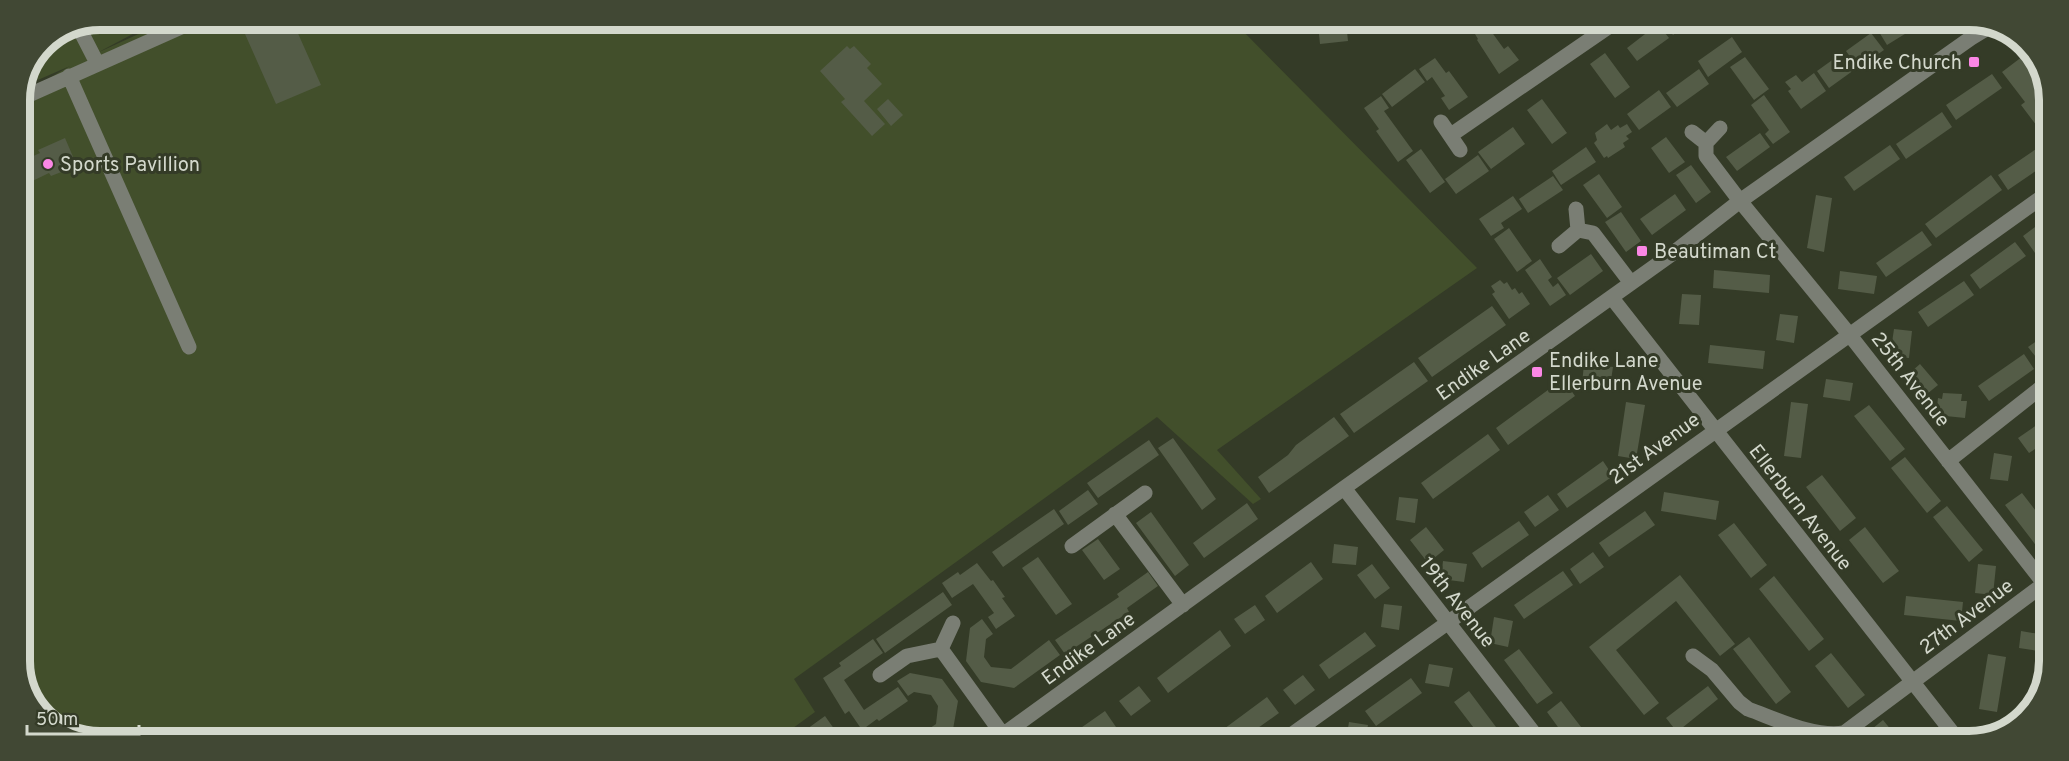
<svg xmlns="http://www.w3.org/2000/svg" width="2069" height="761" font-family="Overpass,sans-serif">
<style>
.green{fill:#424f2b}
.building{fill:#545c47}
.lines{fill:none;stroke-linecap:round;stroke-linejoin:round}
.minor{stroke:#7a7e74;stroke-width:15}
.poi-dot{fill:#fb87e5;stroke:#343b27;stroke-width:2}
.labels{text-anchor:middle;stroke-width:6;stroke-linejoin:round;paint-order:stroke}
.poi-label{font-size:20px;fill:#d3d8cc;stroke:#343b27;text-anchor:start}
.street-label{font-size:20px;fill:#d3d8cc;stroke:#343b27}
.rim{fill:none;stroke:#d3d8cc;stroke-width:8}
</style>
<rect width="100%" height="100%" fill="#343b27"/>
<path class="green" d="M100 20H159L97 53 169 20 1234 22 1477 268 1217 450 1261 499 1253 504 1157 417 794 679 815 712 778 739 74 737 36 710 20 667V95L70 66 24 86 43 43Z"/>
<path class="building" d="M277 20H292L321 85 276 104 245 34Z
M1281 22H1305L1295 34Z
M1346 22 1348 41 1320 44 1318 24Z
M1358 22H1374L1365 30Z
M1471 23H1492L1493 24 1488 27 1504 49 1508 46 1519 60 1499 74 1477 40 1478 39 1469 24Z
M1552 23H1570L1558 31Z
M1664 23H1689L1673 35Z
M1755 23H1770L1760 30Z
M1658 24 1669 38 1637 61 1627 48Z
M1882 24H1910L1913 29 1887 45 1876 27Z
M1871 33 1884 50 1858 68 1846 51Z
M1732 37 1742 52 1708 77 1698 61Z
M847 46 850 49 854 46 871 64 867 68 882 84 864 101 885 124 872 136 841 102 845 99 820 71Z
M2031 50 2049 94V142L2021 105 2025 102 2002 72Z
M1605 53 1630 87 1615 98 1590 64Z
M1842 53 1854 70 1829 88 1817 71Z
M1745 57 1769 89 1754 100 1730 67Z
M1435 58 1446 73 1449 71 1468 97 1449 110 1441 98 1445 96 1432 77 1427 81 1419 69Z
M1415 69 1425 82 1392 107 1382 94Z
M1699 69 1709 84 1677 107 1666 93Z
M1814 73 1826 91 1801 109 1788 91 1791 89 1785 82 1796 75 1802 82Z
M1992 74 2002 88 1956 120 1946 105Z
M1659 90 1671 107 1639 130 1627 114Z
M1764 95 1790 132 1773 144 1765 134 1769 130 1751 105Z
M1381 96 1389 108 1384 111 1413 151 1398 162 1376 131 1379 129 1364 108Z
M888 99 903 115 891 126 877 109Z
M1542 99 1567 133 1552 144 1527 110Z
M1942 112 1952 127 1906 159 1896 144Z
M1607 124 1611 130 1618 125 1620 128 1627 124 1632 132 1626 136 1629 139 1623 143 1625 147 1608 158 1607 156 1604 158 1594 143 1597 140 1595 133Z
M1513 127 1525 144 1491 169 1478 152Z
M1760 133 1770 147 1737 171 1726 157Z
M1666 137 1685 162 1669 173 1651 148Z
M65 138 77 166 51 176 49 173 20 187V162L40 153 38 150Z
M2045 143 2049 150V162L2008 190 1998 175Z
M1890 145 1900 159 1854 191 1844 177Z
M1586 147 1596 162 1561 185 1552 171Z
M1421 149 1445 182 1430 193 1406 160Z
M1478 155 1489 171 1456 194 1445 179Z
M1691 165 1711 192 1696 203 1676 175Z
M1599 174 1622 207 1607 218 1583 185Z
M1991 175 2002 190 1936 238 1925 224Z
M1553 176 1563 190 1528 213 1519 199Z
M1675 194 1686 210 1652 235 1640 219Z
M1816 195 1832 198 1824 252 1807 248Z
M1513 196 1522 209 1501 223 1504 228 1491 236 1479 219Z
M1621 212 1641 241 1626 252 1605 222Z
M2046 219 2048 223V243L2035 253 2023 236Z
M1509 228 1532 261 1517 272 1494 239Z
M1922 231 1932 245 1886 277 1876 263Z
M2015 242 2026 256 1980 289 1970 275Z
M1591 254 1603 271 1570 295 1557 278Z
M1540 259 1552 277 1548 280 1553 287 1558 283 1566 295 1550 306 1525 270Z
M1714 270 1770 275 1769 293 1713 288Z
M1840 271 1877 276 1874 294 1838 289Z
M1500 280 1504 284 1507 282 1512 290 1515 288 1519 294 1522 292 1530 304 1509 319 1492 294 1495 292 1491 286Z
M1964 281 1974 295 1928 327 1918 312Z
M1682 294 1701 295 1699 325 1679 324Z
M1492 306 1506 325 1432 377 1418 358Z
M1780 314 1798 316 1794 343 1776 340Z
M1894 329 1912 331 1909 358 1890 356Z
M2048 333 2047 355 2039 361 2028 347Z
M1710 345 1765 351 1763 369 1708 363Z
M2024 354 2034 369 1989 401 1978 386Z
M1414 362 1428 381 1354 433 1340 414Z
M1584 364 1613 367 1610 387 1582 384Z
M1920 364 1938 385 1922 398 1905 377Z
M1563 379 1575 396 1508 445 1496 428Z
M1826 379 1853 383 1850 401 1823 397Z
M1943 393 1962 394 1961 401H1967L1965 418 1936 415 1938 398 1942 399Z
M1626 402 1645 405 1636 459 1618 456Z
M1791 402 1808 404 1801 458 1784 456Z
M1869 405 1905 449 1890 461 1854 416Z
M1334 417 1349 436 1269 493 1258 477 1288 455 1296 445Z
M2047 418V441L2029 453 2018 438Z
M1488 434 1500 450 1433 499 1421 483Z
M1173 438 1216 499 1202 510 1158 448Z
M1149 440 1159 455 1098 498 1087 483Z
M1994 453 2012 456 2008 481 1990 479Z
M1905 457 1941 501 1927 513 1891 468Z
M1603 461 1613 476 1567 508 1557 494Z
M1822 475 1856 518 1840 531 1806 487Z
M1088 490 1098 504 1068 525 1059 511Z
M1664 492 1719 501 1716 520 1661 511Z
M2022 493 2046 524V548L2041 552 2005 505Z
M1548 495 1559 510 1535 527 1524 512Z
M1399 497 1418 499 1415 523 1396 520Z
M1247 503 1258 519 1204 558 1193 543Z
M1947 506 1983 550 1969 562 1933 517Z
M1054 509 1064 524 1003 567 992 552Z
M1645 511 1655 525 1609 557 1599 543Z
M1151 512 1189 565 1175 576 1136 523Z
M1519 521 1529 535 1482 568 1472 553Z
M1734 523 1767 565 1751 578 1718 535Z
M1426 527 1444 550 1428 563 1410 540Z
M1865 527 1899 571 1883 583 1849 540Z
M1098 539 1120 569 1104 580 1082 550Z
M1334 544 1358 547 1356 565 1332 563Z
M1593 552 1604 567 1580 584 1570 569Z
M1038 557 1072 604 1056 615 1022 568Z
M1443 561 1467 564 1464 582 1441 579Z
M1311 562 1323 579 1277 613 1265 596Z
M977 563 991 581 993 580 1005 597 1002 598 1015 616 996 629 988 617 994 613 973 584 952 598 942 583 958 572 960 575Z
M1372 564 1390 588 1375 599 1357 575Z
M1978 564 1996 566 1993 595 1975 593Z
M1563 571 1573 585 1524 619 1514 605Z
M1148 572 1158 586 1127 608 1129 612 1065 654 1055 640 1119 597 1117 594Z
M1680 575 1735 644 1720 656 1676 601 1616 650 1659 703 1644 715 1589 647Z
M1774 576 1824 639 1809 651 1759 589Z
M943 592 952 605 885 653 876 639Z
M1906 596 1963 602 1961 621 1904 615Z
M1384 604 1402 606 1399 630 1381 627Z
M1255 605 1265 620 1245 634 1234 619Z
M1494 617 1513 621 1508 647 1490 643Z
M982 619 993 634 986 639 984 657 991 667 1011 669 1049 640 1060 655 1014 688 981 682 966 661 970 628Z
M1220 630 1231 646 1168 693 1157 678Z
M2021 631 2045 635V652L2019 648Z
M1365 632 1376 646 1329 679 1319 665Z
M1749 637 1791 692 1776 704 1733 649Z
M873 639 883 653 844 680 864 710 898 687 908 701 879 721 877 719 862 730 849 711 845 714 823 678 841 666 839 663Z
M1519 649 1553 693 1537 704 1504 660Z
M1831 653 1865 695 1848 708 1815 666Z
M1988 654 2006 657 1997 712 1979 709Z
M1429 664 1453 668 1449 687 1425 683Z
M910 673 942 679 958 701 952 735 946 739H914L936 724 938 706 931 695 914 692 908 696 897 681Z
M1303 675 1315 690 1295 705 1283 690Z
M1411 678 1422 693 1376 726 1365 711Z
M1139 686 1151 701 1131 716 1119 701Z
M1708 686 1718 699 1677 732 1666 718Z
M1469 691 1502 735 1495 740H1483L1454 702Z
M1267 697 1279 713 1241 740H1209Z
M1561 701 1578 723 1592 741H1568L1563 734 1547 712Z
M1105 711 1116 727 1099 739H1065Z
M825 716 837 733 829 739H793Z
M1883 720 1892 731 1900 741H1873L1867 733Z
M1349 722 1368 725 1365 740H1346Z
M1764 728 1774 741H1747L1750 738Z
M1678 733 1684 741H1669Z"/>
<g class="lines">
<path class="minor" d="M79 28 97 63
M69 76 189 347
M20 99 197 20
M1441 122 1460 150
M1692 132 1706 143 1720 128
M1451 135 1614 23
M1706 143V156L1740 201 1849 334 2046 586
M1578 230 1593 233 1631 283
M1559 246 1578 230 1576 209
M1612 298 1959 741
M1948 461 2047 383
M1344 488 1540 741
M1115 514 1183 605
M1072 546 1145 493
M941 649 1003 735
M1693 656 1712 670 1739 702 1748 709C1776 719 1814 738 1844 733L2044 584
M880 675 907 656 941 649 953 623
M1305 725 1316 740
M997 739 1344 488 1672 254 1740 201 1971 38 1994 24
M1284 740 2049 192"/>
</g>
<g class="poi-dot">
<rect x="1968" y="56" width="12" height="12" rx="3"/>
<circle cx="48" cy="164" r="6"/>
<rect x="1636" y="245" width="12" height="12" rx="3"/>
<rect x="1531" y="366" width="12" height="12" rx="3"/>
</g>
<g class="labels">
<g class="poi-label">
<text x="1962" y="69" text-anchor="end">Endike Church</text>
<text x="60" y="171">Sports Pavillion</text>
<text x="1654" y="258">Beautiman Ct</text>
<text x="1549" y="367">Endike Lane<tspan x="1549" dy="23">Ellerburn Avenue</tspan></text>
</g>
<g class="street-label">
<text transform="translate(1483 364) rotate(-35)" y="7">Endike Lane</text>
<text transform="translate(1911 379) rotate(52)" y="7">25th Avenue</text>
<text transform="translate(1654 448) rotate(-36)" y="7">21st Avenue</text>
<text transform="translate(1801 507) rotate(52)" y="7">Ellerburn Avenue</text>
<text transform="translate(1458 602) rotate(52)" y="7">19th Avenue</text>
<text transform="translate(1966 616) rotate(-37)" y="7">27th Avenue</text>
<text transform="translate(1088 648) rotate(-36)" y="7">Endike Lane</text>
</g>
</g>
<path d="M0 0H2069V761H0ZM100 30H1969A70 70 0 0 1 2039 100V661A70 70 0 0 1 1969 731H100A70 70 0 0 1 30 661V100A70 70 0 0 1 100 30Z" fill="#414834" fill-rule="evenodd"/>
<path class="rim" d="M100 30H1969A70 70 0 0 1 2039 100V661A70 70 0 0 1 1969 731H100A70 70 0 0 1 30 661V100A70 70 0 0 1 100 30Z"/>
<path d="M27 725v9h112v-9" fill="none" stroke="#d3d8cc" stroke-width="3"/>
<text x="36" y="725" font-size="18" fill="#d3d8cc" stroke="#343b27" stroke-width="4.5" paint-order="stroke">50 m</text>
</svg>
